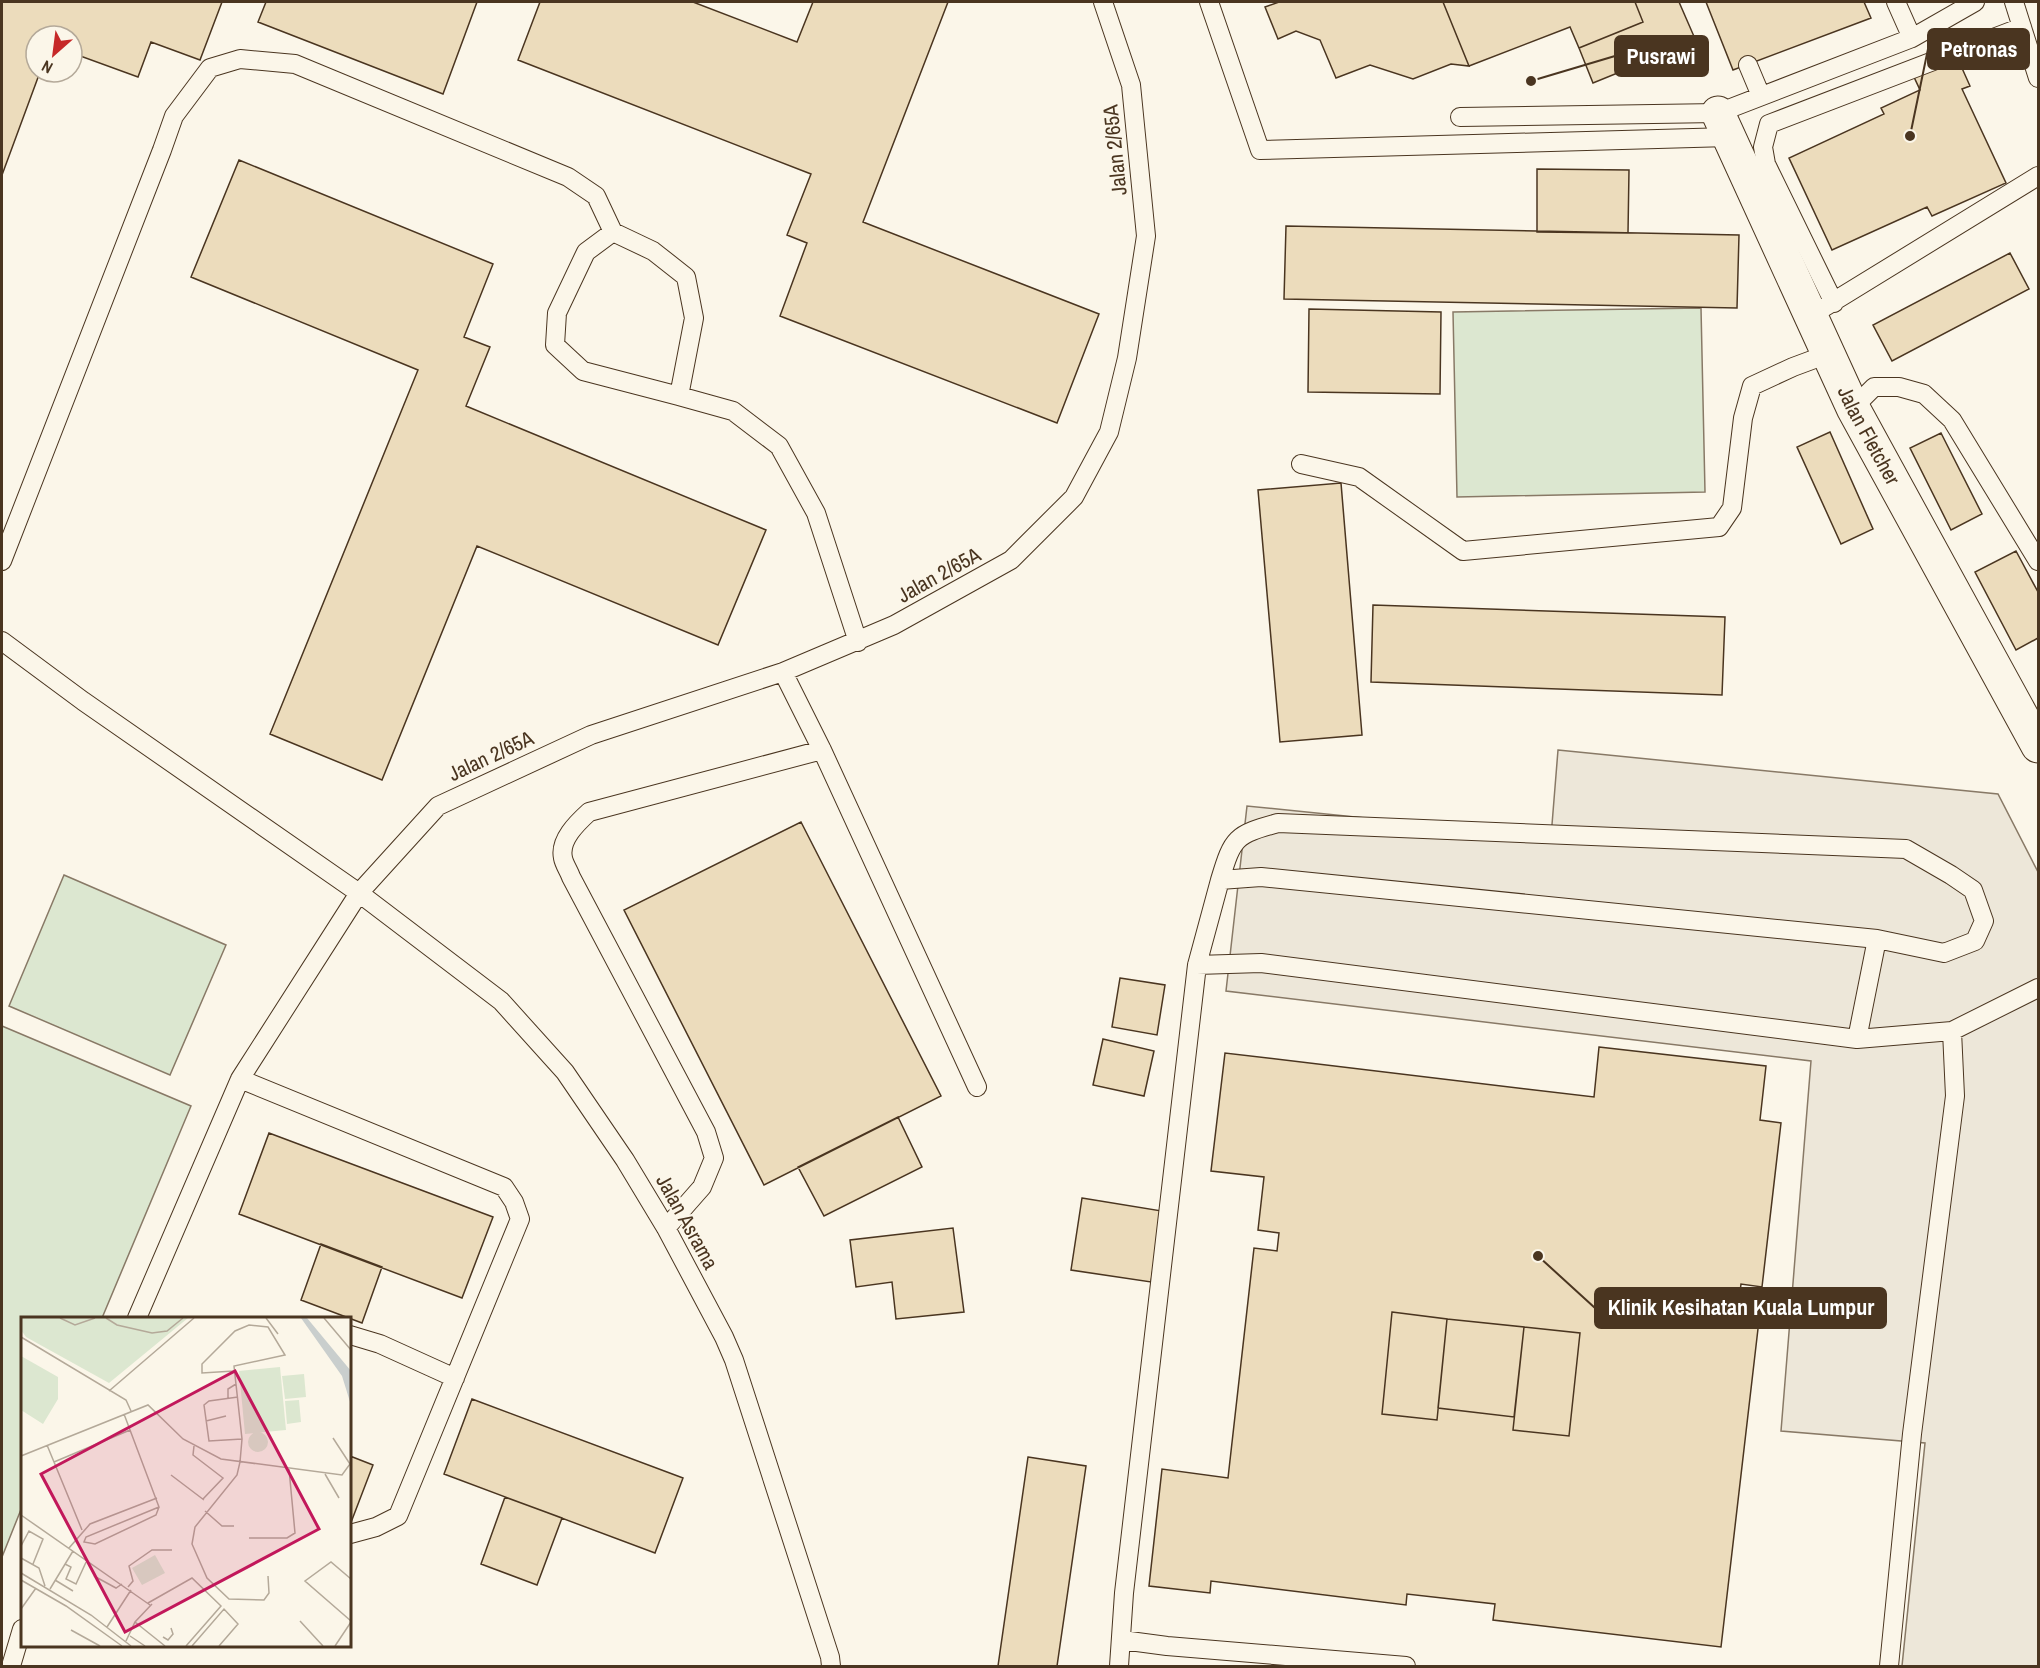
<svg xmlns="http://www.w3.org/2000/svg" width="2040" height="1668" font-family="'Archivo Narrow',sans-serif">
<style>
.green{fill:#dce7d0;stroke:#887966;stroke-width:1.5}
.parking{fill:#ede7d9;stroke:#887966;stroke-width:1.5}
.building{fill:#ecdcbc;stroke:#4a3520;stroke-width:1.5}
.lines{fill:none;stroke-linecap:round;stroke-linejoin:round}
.lane-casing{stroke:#4a3520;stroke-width:20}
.street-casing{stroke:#4a3520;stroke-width:35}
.lane{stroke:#fbf6e9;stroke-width:18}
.street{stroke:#fbf6e9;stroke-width:33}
.labels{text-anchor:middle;stroke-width:4.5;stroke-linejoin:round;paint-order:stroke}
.street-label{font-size:21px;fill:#4a3520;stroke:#fbf6e9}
.inset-road{fill:none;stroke:#b4a999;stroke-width:1.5}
.view{fill:#c2185b;fill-opacity:0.15;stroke:#c2185b;stroke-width:3}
.inset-edge{fill:none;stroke:#4a3520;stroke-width:3}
.leader{fill:none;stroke:#4a3520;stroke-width:2}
.callout-dot{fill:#4a3520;stroke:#fbf6e9;stroke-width:2}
.callout{fill:#4a3520;stroke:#4a3520;stroke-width:2}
.callout-label{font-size:22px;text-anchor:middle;font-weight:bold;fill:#fff}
</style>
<rect width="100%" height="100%" fill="#fbf6e9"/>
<path class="green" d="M1701 308 1705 492 1457 497 1453 312Z
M64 875 226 945 170 1075 9 1006Z
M2 1026 191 1106 102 1318H22V1507L2 1557Z"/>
<path class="parking" d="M1558 750 1998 794 2038 872V1666H1902L1925 1443 1781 1431 1811 1061 1226 991 1247 806 1551 837Z"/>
<path class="building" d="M2 2H222L200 60 151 42 138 77 72 53V36H36V72H40L2 175Z
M266 2H477L443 94 258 22Z
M540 2H693L797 42 813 2H948L863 222 1099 314 1057 423 780 316 807 243 787 235 811 174 518 60Z
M1279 2H1443L1469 66 1451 64 1413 79 1370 65 1336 78 1320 40 1296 31 1278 39 1265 7Z
M1443 2H1635L1643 22 1579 48 1570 27 1469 66Z
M1635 2H1679L1696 41 1593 83 1579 48 1643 22Z
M1706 2H1864L1871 18 1733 70Z
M1957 57 1970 86 1962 89 2006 183 1932 216 1927 207 1832 250 1789 158 1884 114 1881 108 1920 90 1914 77Z
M239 160 493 264 464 337 490 347 466 406 766 530 718 645 477 546 382 780 270 734 418 370 191 277Z
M1537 169 1629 170 1628 233 1537 232Z
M1286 226 1739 235 1737 308 1284 299Z
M2010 253 2029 289 1892 361 1873 325Z
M1309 309 1441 312 1440 394 1308 392Z
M1830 432 1873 529 1841 544 1797 447Z
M1941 433 1982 514 1951 530 1910 448Z
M1341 483 1362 735 1280 742 1258 490Z
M2016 551 2038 592V638L2016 650 1975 572Z
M1373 605 1725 617 1722 695 1371 682Z
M801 822 941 1096 764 1185 624 910Z
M1120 978 1165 985 1157 1035 1112 1027Z
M1103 1039 1154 1051 1144 1096 1093 1085Z
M1599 1047 1766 1066 1760 1120 1781 1123 1762 1287 1741 1284 1739 1300 1761 1303 1721 1647 1493 1620 1495 1604 1407 1594 1406 1605 1211 1581 1210 1593 1149 1586 1162 1469 1228 1478 1254 1248 1277 1251 1279 1233 1258 1230 1264 1177 1211 1171 1225 1053 1594 1097Z
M898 1117 922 1167 824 1216 798 1167Z
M269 1133 493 1217 462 1298 239 1214Z
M1082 1198 1162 1211 1151 1282 1071 1270Z
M953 1228 964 1312 896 1319 892 1282 856 1287 850 1240Z
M321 1244 382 1267 362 1323 301 1300Z
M1392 1312 1447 1319 1437 1420 1382 1414Z
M1447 1319 1524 1327 1514 1417 1438 1408Z
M1524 1327 1580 1333 1569 1436 1513 1430Z
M472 1399 683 1478 655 1553 444 1474Z
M350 1456 373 1465 350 1525Z
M1028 1457 1086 1466 1057 1666H998Z
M505 1497 562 1518 537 1585 481 1564Z"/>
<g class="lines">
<g class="lane-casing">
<path id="lane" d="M1209 2 1260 150 1729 137
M1896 2 1912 38
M2014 2 2038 78
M1748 65 1761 96
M1460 117 1718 113 1912 38 1975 2
M613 232 653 251 686 277 694 318 679 396 583 371 555 345 557 313 586 252Z
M1834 303 1766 164 1763 147 1769 124 2022 27
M1823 308 2038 176
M679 396 733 411 779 446 816 513 858 642
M1853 408 1874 387H1899L1924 394 1952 420 2038 561
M1301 464 1359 477 1463 551 1719 527 1732 508 1743 418 1752 386 1793 367 1828 354
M2 561 162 150 174 116 210 68 240 59 295 64 568 177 596 196 613 232
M2 641 83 701 359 893 501 1001 565 1072 625 1160 666 1228 724 1337 734 1360 830 1657 831 1666
M783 672 822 750 977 1087
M1197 965 1261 963 1857 1039 1952 1031 2038 988
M1857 1039 1877 939
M240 1079 504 1187 514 1202 520 1219 398 1516 376 1527 350 1534
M666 1228 702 1187 714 1158 706 1132 571 877C569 871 564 864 563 858 559 840 577 823 589 812L822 750
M137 1318 240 1079 359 893 438 806 591 735 783 672 894 625 1011 560 1074 497 1109 432 1127 358 1146 236 1131 85 1103 2
M350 1335 380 1344 455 1378
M1122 1640 1167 1646 1406 1666
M11 1666 22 1629
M1119 1666 1124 1593 1197 965 1220 880 1261 877 1877 939 1944 953 1975 941 1984 921 1973 890 1951 875 1906 849 1278 823C1235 835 1233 837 1220 880
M1889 1666 1912 1434 1955 1096 1952 1031"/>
</g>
<g class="street-casing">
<g id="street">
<path id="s1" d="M1718 113 1853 408 2038 746"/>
</g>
</g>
<use href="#lane" class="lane"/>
<use href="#street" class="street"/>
</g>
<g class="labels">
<g class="street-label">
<text transform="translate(1115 150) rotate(-96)" y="7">Jalan 2/65A</text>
<text dy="7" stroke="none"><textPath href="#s1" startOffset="356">Jalan Fletcher</textPath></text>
<text transform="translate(939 575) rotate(-29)" y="7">Jalan 2/65A</text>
<text transform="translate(491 756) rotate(-25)" y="7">Jalan 2/65A</text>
<text transform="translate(687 1222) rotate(61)" y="7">Jalan Asrama</text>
</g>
</g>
<g transform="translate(21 1317)">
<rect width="330" height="330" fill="#fbf6e9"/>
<path d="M0 1H167L88 66 5 20 0 13ZM0 39 37 60V82L22 107 0 93ZM259 50 265 113 224 117 218 54ZM283 57 285 80 264 82 261 59ZM278 83 280 105 266 107 264 84ZM227 125a10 10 0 1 1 20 0a10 10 0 1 1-20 0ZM134 238 144 256 121 268 111 251Z" fill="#dce7d0"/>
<path d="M280 1H286L330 54V88L321 59Z" fill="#c9cecd"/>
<path class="inset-road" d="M39 1 54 8 74 1M85 1 96 8 131 16 146 14 162 1M245 1 257 17M303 1 330 33M0 20 105 83 110 94M213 54 181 56V47L214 14 228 8 247 10 264 38 213 49 221 122 219 145 216 158 174 210 171 227 186 261 208 282 243 283 248 276 247 259M88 74 173 1M217 80 188 84 183 88 188 124 221 122M207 82V72L215 67M103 97 138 190 65 220 63 225 74 227 135 198 138 190M185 104 205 99M26 128 61 213M173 129 172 138 202 161 182 182M0 139 127 88 162 122 200 142 321 158 329 147 312 121M33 145 109 113M304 157 318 181M150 158 183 183M184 194 201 209H213M0 198 129 288M228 221H266L274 216 268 152M0 229 8 214 22 222 12 247M48 231 69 207 136 181M0 241 18 251 24 269M44 247 50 250 45 262 55 267 66 243M0 256 70 298 110 329M73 259 95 271 101 267M330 262 310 245 284 264 330 304M0 263 45 289 101 329M34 263 52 274M107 270 112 264 108 249 131 233H151M29 272 52 234M127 286 171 261 200 289 165 329M0 292 15 271M279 304 302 329M114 305 144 329M86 310 110 273M50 313 79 329M109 319 124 329M142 320 147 323 152 317 150 311M105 324 114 305 131 287M171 329 203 292 217 307 198 329M314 329 330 305"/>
<path class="view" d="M214 54 298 212 104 315 20 157Z"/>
<rect width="330" height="330" class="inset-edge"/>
</g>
<path class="leader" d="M1910 136L1928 49M1531 81L1615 56M1538 1256L1595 1308"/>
<g class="callout-dot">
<circle cx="1910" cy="136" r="6"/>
<circle cx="1531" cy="81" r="6"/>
<circle cx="1538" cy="1256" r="6"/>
</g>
<g class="callout">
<rect x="1928" y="29" width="101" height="40" rx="6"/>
<rect x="1615" y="36" width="93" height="40" rx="6"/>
<rect x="1595" y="1288" width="291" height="40" rx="6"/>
</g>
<g class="callout-label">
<text x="1979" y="57">Petronas</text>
<text x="1661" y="64">Pusrawi</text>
<text x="1741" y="1315">Klinik Kesihatan Kuala Lumpur</text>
</g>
<rect width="2040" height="1668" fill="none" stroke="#4a3520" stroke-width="6"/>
<g transform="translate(54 54) rotate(208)"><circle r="28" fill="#fbf6e9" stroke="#b4a999" stroke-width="1.5"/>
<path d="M0-4.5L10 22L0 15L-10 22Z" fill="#c62828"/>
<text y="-9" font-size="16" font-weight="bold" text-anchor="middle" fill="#4a3520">N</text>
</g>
</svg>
